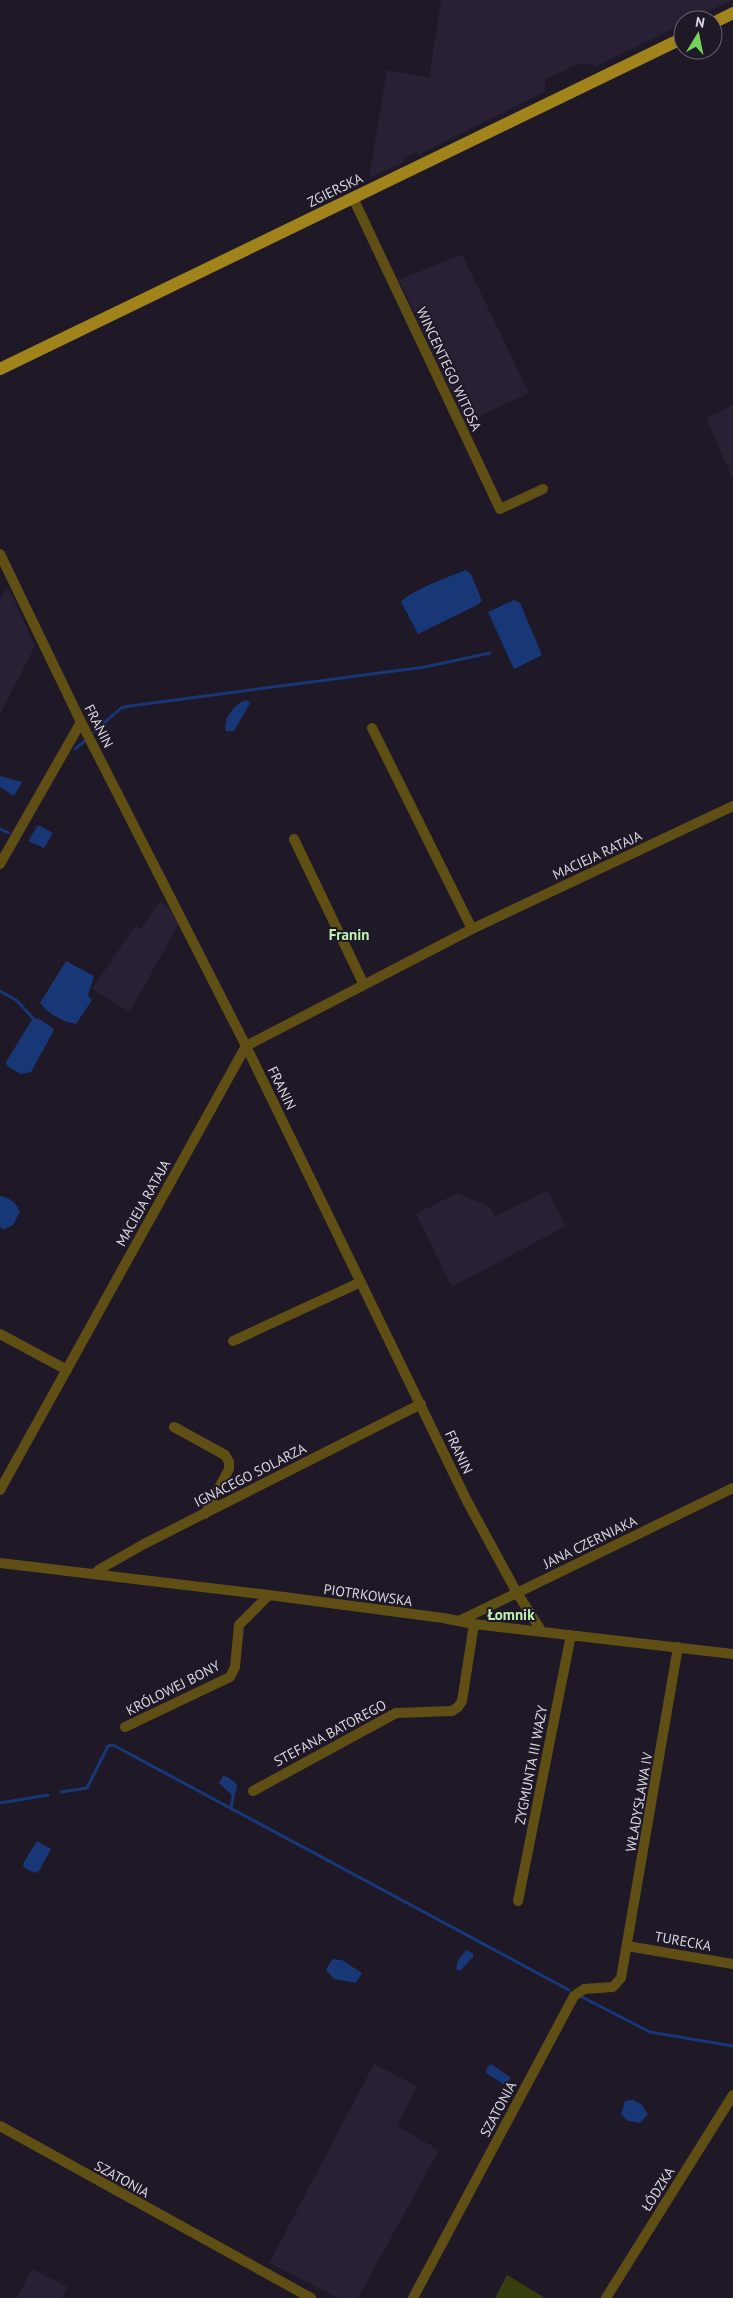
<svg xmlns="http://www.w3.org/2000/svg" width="733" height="2298" font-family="'PT Sans',sans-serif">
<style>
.built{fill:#282035}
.green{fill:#383d0d}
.water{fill:#183777}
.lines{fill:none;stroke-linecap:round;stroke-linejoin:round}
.stream{stroke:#183777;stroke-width:3}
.minor{stroke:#604f14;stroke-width:10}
.major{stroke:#a0831b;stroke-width:12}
.labels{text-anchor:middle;stroke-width:4;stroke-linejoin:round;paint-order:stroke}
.street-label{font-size:14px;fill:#dad7e1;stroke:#1e1827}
.neighbourhood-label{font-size:15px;font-weight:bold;fill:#bff2b2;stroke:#1e1827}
</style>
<rect width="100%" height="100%" fill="#1e1827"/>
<path class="built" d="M441 0H732L691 20H683V24L597 66 581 63 546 79 544 92 418 155 416 152 403 159 404 162 369 178 387 70 429 78Z
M462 254 529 393 466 423 399 280Z
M733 405V480L706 418Z
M5 590 10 591 35 646 0 714V599Z
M160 901 170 909 178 925 130 1012 92 989 135 926 141 929Z
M548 1191 566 1226 452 1287 416 1214 457 1193 490 1207 495 1216Z
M374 2064 417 2086 397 2126 439 2150 358 2298H338L269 2263Z
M32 2269 68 2287 62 2298H17Z"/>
<path class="green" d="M507 2275 545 2298H495Z"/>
<path class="water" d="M466 570 471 574 482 601 477 605 418 634 401 602C411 590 451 576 466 570Z
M514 600 520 603 542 655 514 669 488 612Z
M246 700 250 702 249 705 234 731H226C222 720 235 703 246 700Z
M0 776 22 782 14 796 0 787Z
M38 825 53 833 44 848 28 841Z
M66 961 94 976 88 996 92 1000 76 1024C62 1022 49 1014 40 1003Z
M33 1018 39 1019 53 1028V1032L31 1072 21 1074 7 1066 6 1062Z
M0 1196C9 1197 17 1203 20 1212L13 1225 3 1230 0 1226Z
M223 1776 228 1777 237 1784 236 1792 233 1796 219 1783Z
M37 1841 51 1849 39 1871 34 1873 23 1867 24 1862Z
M466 1950 473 1953V1957L460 1971 456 1969 458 1960Z
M332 1959 342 1960 362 1973 356 1983 334 1979 326 1970Z
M491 2064 511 2078 505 2085 486 2073 487 2067Z
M633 2100 641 2104 648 2114 640 2123 628 2121 621 2114 625 2101Z"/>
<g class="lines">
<path class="stream" d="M94 732 121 708 130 706 425 667 490 653
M75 749 85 741
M0 829 9 833
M0 991 16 1000 33 1018
M61 1792 87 1788 108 1746 113 1745 569 1990
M0 1803 48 1795
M231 1809 233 1796
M582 1997 650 2032 733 2046"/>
<path class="minor" d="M353 198 500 509 543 489
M0 554 81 722 246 1046 467 1501 517 1593 542 1632
M372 728 472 929
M294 839 364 985
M0 864 81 722
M0 1334 67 1370
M233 1341 361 1282
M174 1427 225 1455 229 1462V1469L205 1514
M0 1490 246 1046 472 929 733 806
M0 1563 269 1595 443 1618 474 1624 733 1654
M94 1574 100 1569 144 1544 421 1404
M459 1621 733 1488
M125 1727 230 1677 235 1667 239 1625 269 1595
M253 1791 396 1713 452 1711 458 1707 462 1701 474 1624
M518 1901 571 1635
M627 1946 733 1964
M0 2126 311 2298
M413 2298 574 1996 584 1989 613 1987 621 1978 678 1647
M606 2298 733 2095"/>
<path class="major" d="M713 23 733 13
M0 369 683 38"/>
</g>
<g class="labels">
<g class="street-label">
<text transform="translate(335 190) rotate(-26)" y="5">ZGIERSKA</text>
<text transform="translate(449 369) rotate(65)" y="5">WINCENTEGO WITOSA</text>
<text transform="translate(99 726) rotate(63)" y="5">FRANIN</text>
<text transform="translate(597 855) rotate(-25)" y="5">MACIEJA RATAJA</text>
<text transform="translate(282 1088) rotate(64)" y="5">FRANIN</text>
<text transform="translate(143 1203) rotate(-61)" y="5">MACIEJA RATAJA</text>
<text transform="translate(459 1452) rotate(65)" y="5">FRANIN</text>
<text transform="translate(250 1475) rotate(-27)" y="5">IGNACEGO SOLARZA</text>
<text transform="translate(590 1542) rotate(-26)" y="5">JANA CZERNIAKA</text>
<text transform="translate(368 1595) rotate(8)" y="5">PIOTRKOWSKA</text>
<text transform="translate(173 1688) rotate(-27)" y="5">KRÓLOWEJ BONY</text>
<text transform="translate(330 1733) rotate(-28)" y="5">STEFANA BATOREGO</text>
<text transform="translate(531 1765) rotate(-79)" y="5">ZYGMUNTA III WAZY</text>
<text transform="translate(639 1802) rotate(-80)" y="5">WŁADYSŁAWA IV</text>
<text transform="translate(683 1941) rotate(10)" y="5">TURECKA</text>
<text transform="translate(498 2109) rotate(-62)" y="5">SZATONIA</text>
<text transform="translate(122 2179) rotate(29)" y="5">SZATONIA</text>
<text transform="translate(658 2189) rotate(-58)" y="5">ŁÓDZKA</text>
</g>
<g class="neighbourhood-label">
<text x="349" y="940">Franin</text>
<text x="511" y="1620">Łomnik</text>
</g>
</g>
<g transform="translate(698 35) rotate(10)"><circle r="24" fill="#1e1827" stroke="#696471"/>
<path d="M0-4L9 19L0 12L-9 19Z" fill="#75d25b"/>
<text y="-8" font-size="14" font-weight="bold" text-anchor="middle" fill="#dad7e1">N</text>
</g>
</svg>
